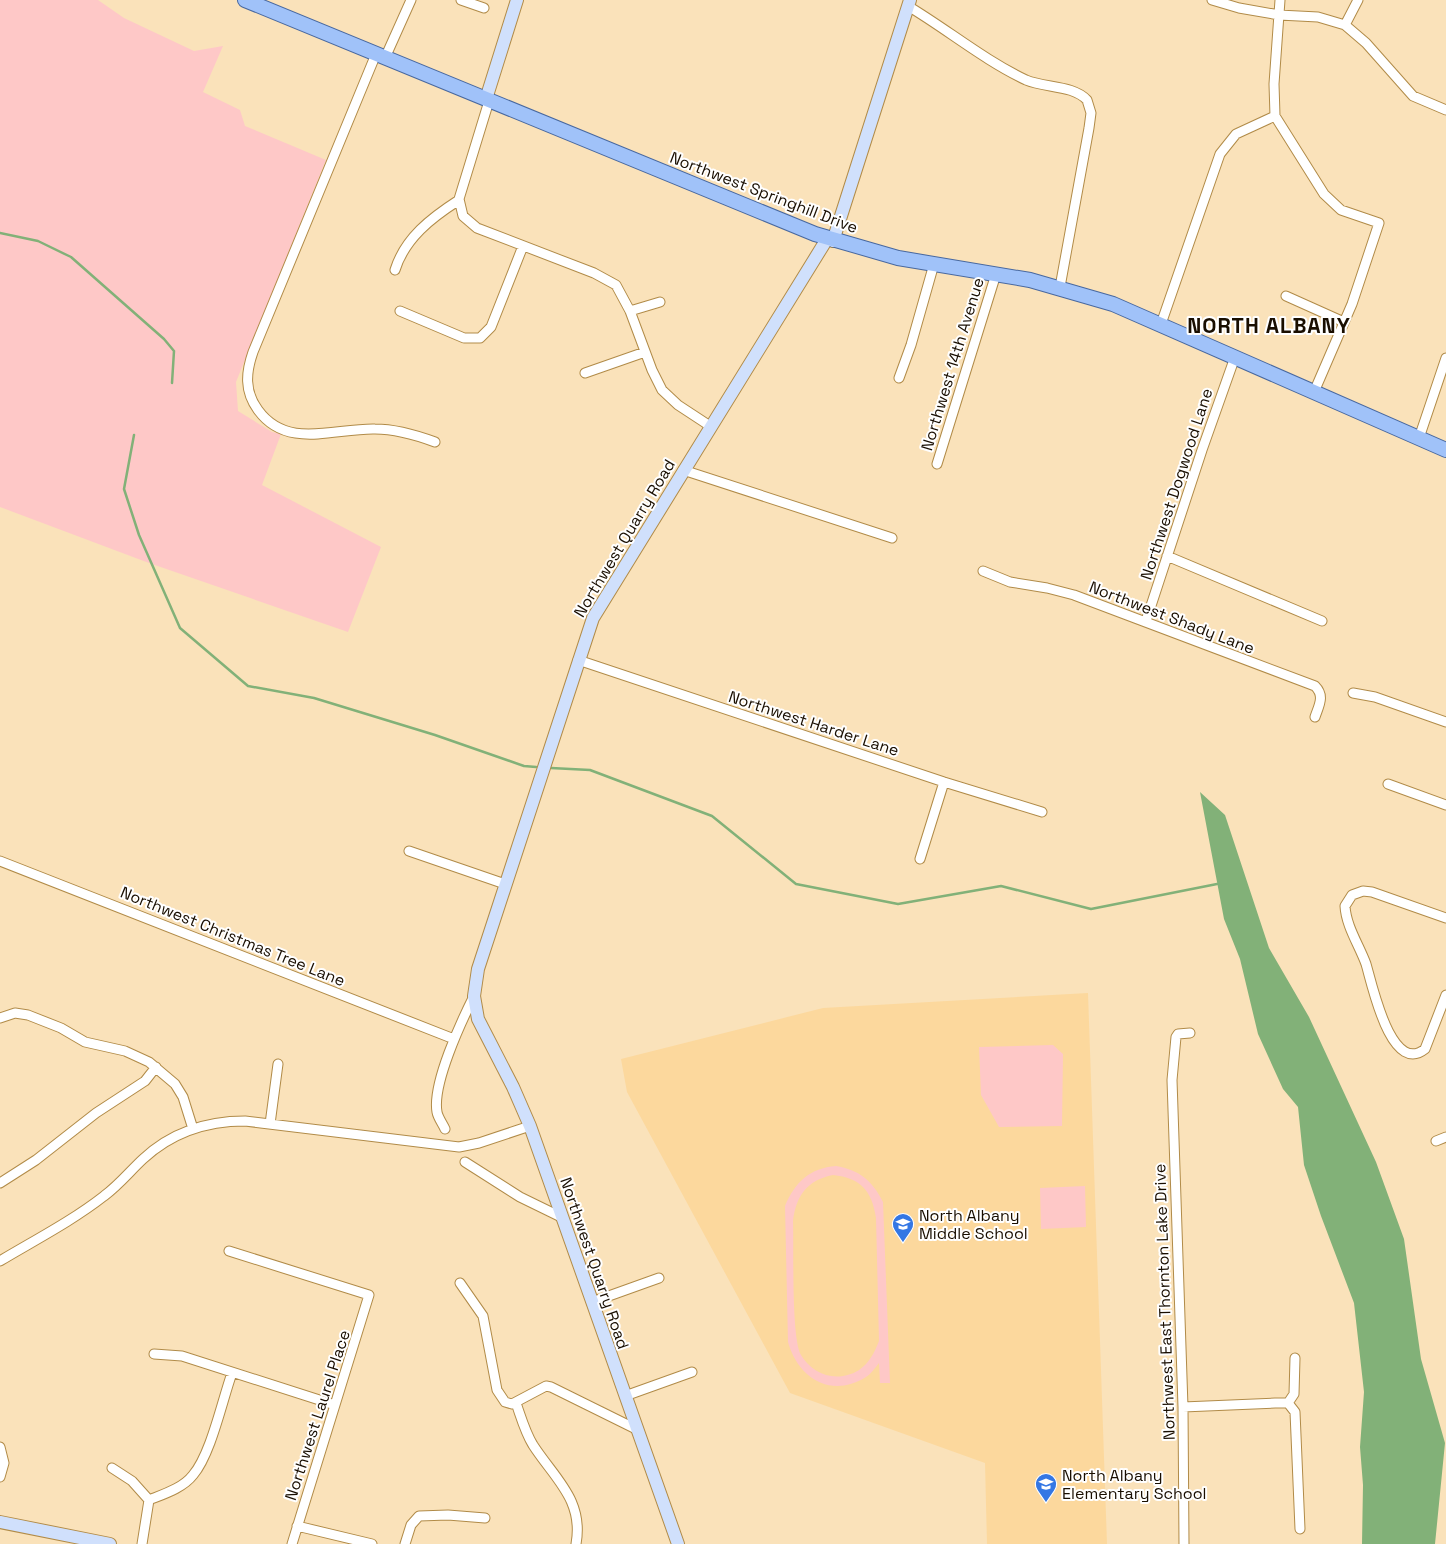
<svg xmlns="http://www.w3.org/2000/svg" width="1446" height="1544" font-family="'Space Grotesk',sans-serif">
<style>
.built{fill:#fcd89d}
.green{fill:#fec8c7;fill-rule:evenodd}
.water{fill:#82b178}
.lines{fill:none;stroke-linecap:round;stroke-linejoin:round}
.stream{stroke:#82b178;stroke-width:2.5}
.street-casing{stroke:#b18b48;stroke-width:11}
.secondary-casing{stroke:#b18b48;stroke-width:14}
.primary-casing{stroke:#48689f;stroke-width:16}
.street{stroke:#fff;stroke-width:9}
.secondary{stroke:#d0e0fc;stroke-width:12}
.primary{stroke:#a0c2f9;stroke-width:14}
.labels{text-anchor:middle;stroke-width:4;stroke-linejoin:round;paint-order:stroke}
.street-label{font-size:16px;fill:#190e00;stroke:#fff}
.poi-label{font-size:16px;fill:#190e00;stroke:#fff;text-anchor:start}
.district-label{font-size:21px;font-weight:bold;letter-spacing:1px;fill:#190e00;stroke:#fff}
</style>
<rect width="100%" height="100%" fill="#fae2ba"/>
<path class="built" d="M1088 993 1107 1544H987L985 1463 790 1393 627 1092 621 1059 823 1008Z"/>
<path class="green" d="M0 0H98L124 18 194 51 223 46 203 92 240 110 245 126 326 160 236 382 238 411 272 432 281 434 262 485 381 547 348 632 149 563 0 507Z
M1053 1045 1063 1054 1062 1126 999 1127 981 1095 979 1047Z
M836 1166C859 1170 872 1180 883 1202L890 1383H880L879 1363C875 1368 871 1374 866 1377 831 1399 798 1378 788 1342L785 1206C795 1182 810 1168 836 1166ZM833 1175C861 1178 872 1191 876 1218L879 1341C872 1359 863 1373 843 1376 826 1379 809 1369 801 1355 791 1338 794 1246 793 1221 796 1196 807 1180 833 1175Z
M1085 1186 1086 1227 1041 1229 1040 1188Z"/>
<path class="water" d="M1200 792 1225 815 1269 948 1309 1017 1376 1162 1404 1239 1421 1359 1445 1443 1435 1544H1362L1363 1485 1360 1447 1364 1392 1354 1303 1321 1216 1304 1165 1298 1107 1283 1089 1258 1034 1240 959 1224 919Z"/>
<g class="lines">
<path class="stream" d="M0 233 38 241 71 257 164 339 174 351 172 383
M134 435 124 489 139 535 180 628 248 686 314 698 435 735 524 766 536 767
M551 768 590 770 712 816 796 884 898 904 1001 886 1091 909 1217 884"/>
<g class="street-casing">
<path id="street" d="M461 0 484 8
M1212 0 1239 8 1279 15 1318 17 1345 25 1366 43 1413 96 1446 110
M908 6C948 30 984 60 1026 80 1045 88 1073 85 1087 100L1091 113 1089 128 1060 287
M1345 25 1358 0
M376 54 253 352C246 372 244 391 258 410 287 450 334 428 375 429 396 429 416 435 435 442
M385 58 411 0
M489 101 459 199 463 216 477 228 594 273 616 285 630 311 652 370 662 390 678 405 710 426
M1275 116 1324 194 1341 210 1379 223 1352 304 1314 392
M395 270C405 238 431 218 459 200
M1286 296 1344 322
M400 311 464 338H480L491 327 523 246
M630 311 660 302
M1161 324 1220 154 1236 134 1275 116 1274 84 1280 0
M585 373 645 352
M899 378 911 345 934 264
M1419 438 1446 358
M937 464 996 274
M683 470 892 538
M1167 556 1322 621
M983 571 1010 582 1047 588 1074 595 1315 686C1325 696 1319 705 1315 717
M1146 621 1202 450 1235 357
M578 660 944 782 1042 812
M1353 693 1375 697 1446 722
M1388 784 1446 805
M409 851 505 884
M920 859 944 782
M0 861 454 1039
M1446 918 1372 892 1363 891 1352 895 1345 906C1346 926 1359 945 1366 964 1372 984 1391 1076 1425 1049L1446 995
M0 1018 15 1013 28 1015 61 1028 85 1042 125 1051 149 1062 175 1084 183 1097 193 1129
M270 1124 278 1064
M445 1129C443 1124 438 1118 437 1112 432 1084 461 1022 474 996
M1436 1141 1446 1137
M465 1162 520 1197 561 1217
M0 1183 36 1160 96 1113 145 1081 156 1067
M229 1251 369 1295 292 1544
M0 1261C35 1240 72 1221 104 1196 119 1185 130 1171 143 1159 171 1133 207 1121 245 1121L459 1147 479 1143 530 1126
M460 1283 483 1316 497 1390 505 1402 512 1404 546 1386 551 1387 638 1430
M592 1302 659 1278
M154 1354 182 1356 335 1405
M625 1396 692 1372
M516 1403C521 1417 525 1432 533 1445 555 1479 584 1500 576 1544
M1288 1403 1294 1394 1295 1358
M1183 1407 1275 1403H1288L1295 1412 1300 1529
M0 1447 4 1463 0 1477
M112 1468 132 1481 149 1500
M297 1526 372 1544
M142 1544 149 1500C164 1494 183 1488 193 1475 211 1454 222 1401 232 1373
M405 1544 411 1525 419 1516 448 1515 485 1518
M1184 1544 1183 1407 1172 1080 1176 1037 1178 1034 1190 1033"/>
</g>
<g class="secondary-casing">
<path id="secondary" d="M486 99 517 0
M833 241 910 0
M0 1522 110 1544
M678 1544 530 1126 513 1087 478 1019 474 996 478 969 593 618 827 239"/>
</g>
<g class="primary-casing">
<path id="primary" d="M245 0 815 234 898 258 1030 280 1113 304 1446 450"/>
</g>
<use href="#street" class="street"/>
<use href="#secondary" class="secondary"/>
<use href="#primary" class="primary"/>
</g>
<defs>
<g id="school-pin" transform="scale(1.125)"><path d="M0 17L-7.5 6A9.5 9.5 0 1 1 7.5 6Z" fill="#3477e4" stroke="#fff"/><path d="M0-5L7-2L0 1L-7-2ZM-4 1L0 2.5L4 1V4Q0 6-4 4Z" fill="#fff"/></g>
</defs>
<g fill-rule="evenodd">
<use href="#school-pin" x="903" y="1224"/>
<use href="#school-pin" x="1046" y="1484"/>
</g>
<g class="labels">
<g class="street-label">
<text transform="translate(764 192) rotate(21)" y="6">Northwest Springhill Drive</text>
<text transform="translate(952 364) rotate(-73)" y="6">Northwest 14th Avenue</text>
<text transform="translate(1176 484) rotate(-72)" y="6">Northwest Dogwood Lane</text>
<text transform="translate(624 538) rotate(-59)" y="6">Northwest Quarry Road</text>
<text transform="translate(1172 617) rotate(21)" y="6">Northwest Shady Lane</text>
<text transform="translate(814 723) rotate(18)" y="6">Northwest Harder Lane</text>
<text transform="translate(233 936) rotate(22)" y="6">Northwest Christmas Tree Lane</text>
<text transform="translate(595 1263) rotate(71)" y="6">Northwest Quarry Road</text>
<text transform="translate(1164 1302) rotate(-92)" y="6">Northwest East Thornton Lake Drive</text>
<text transform="translate(317 1415) rotate(-72)" y="6">Northwest Laurel Place</text>
</g>
<g class="poi-label">
<text x="919" y="1221">North Albany<tspan x="919" dy="18">Middle School</tspan></text>
<text x="1062" y="1481">North Albany<tspan x="1062" dy="18">Elementary School</tspan></text>
</g>
<g class="district-label">
<text x="1269" y="333">NORTH ALBANY</text>
</g>
</g>
</svg>
